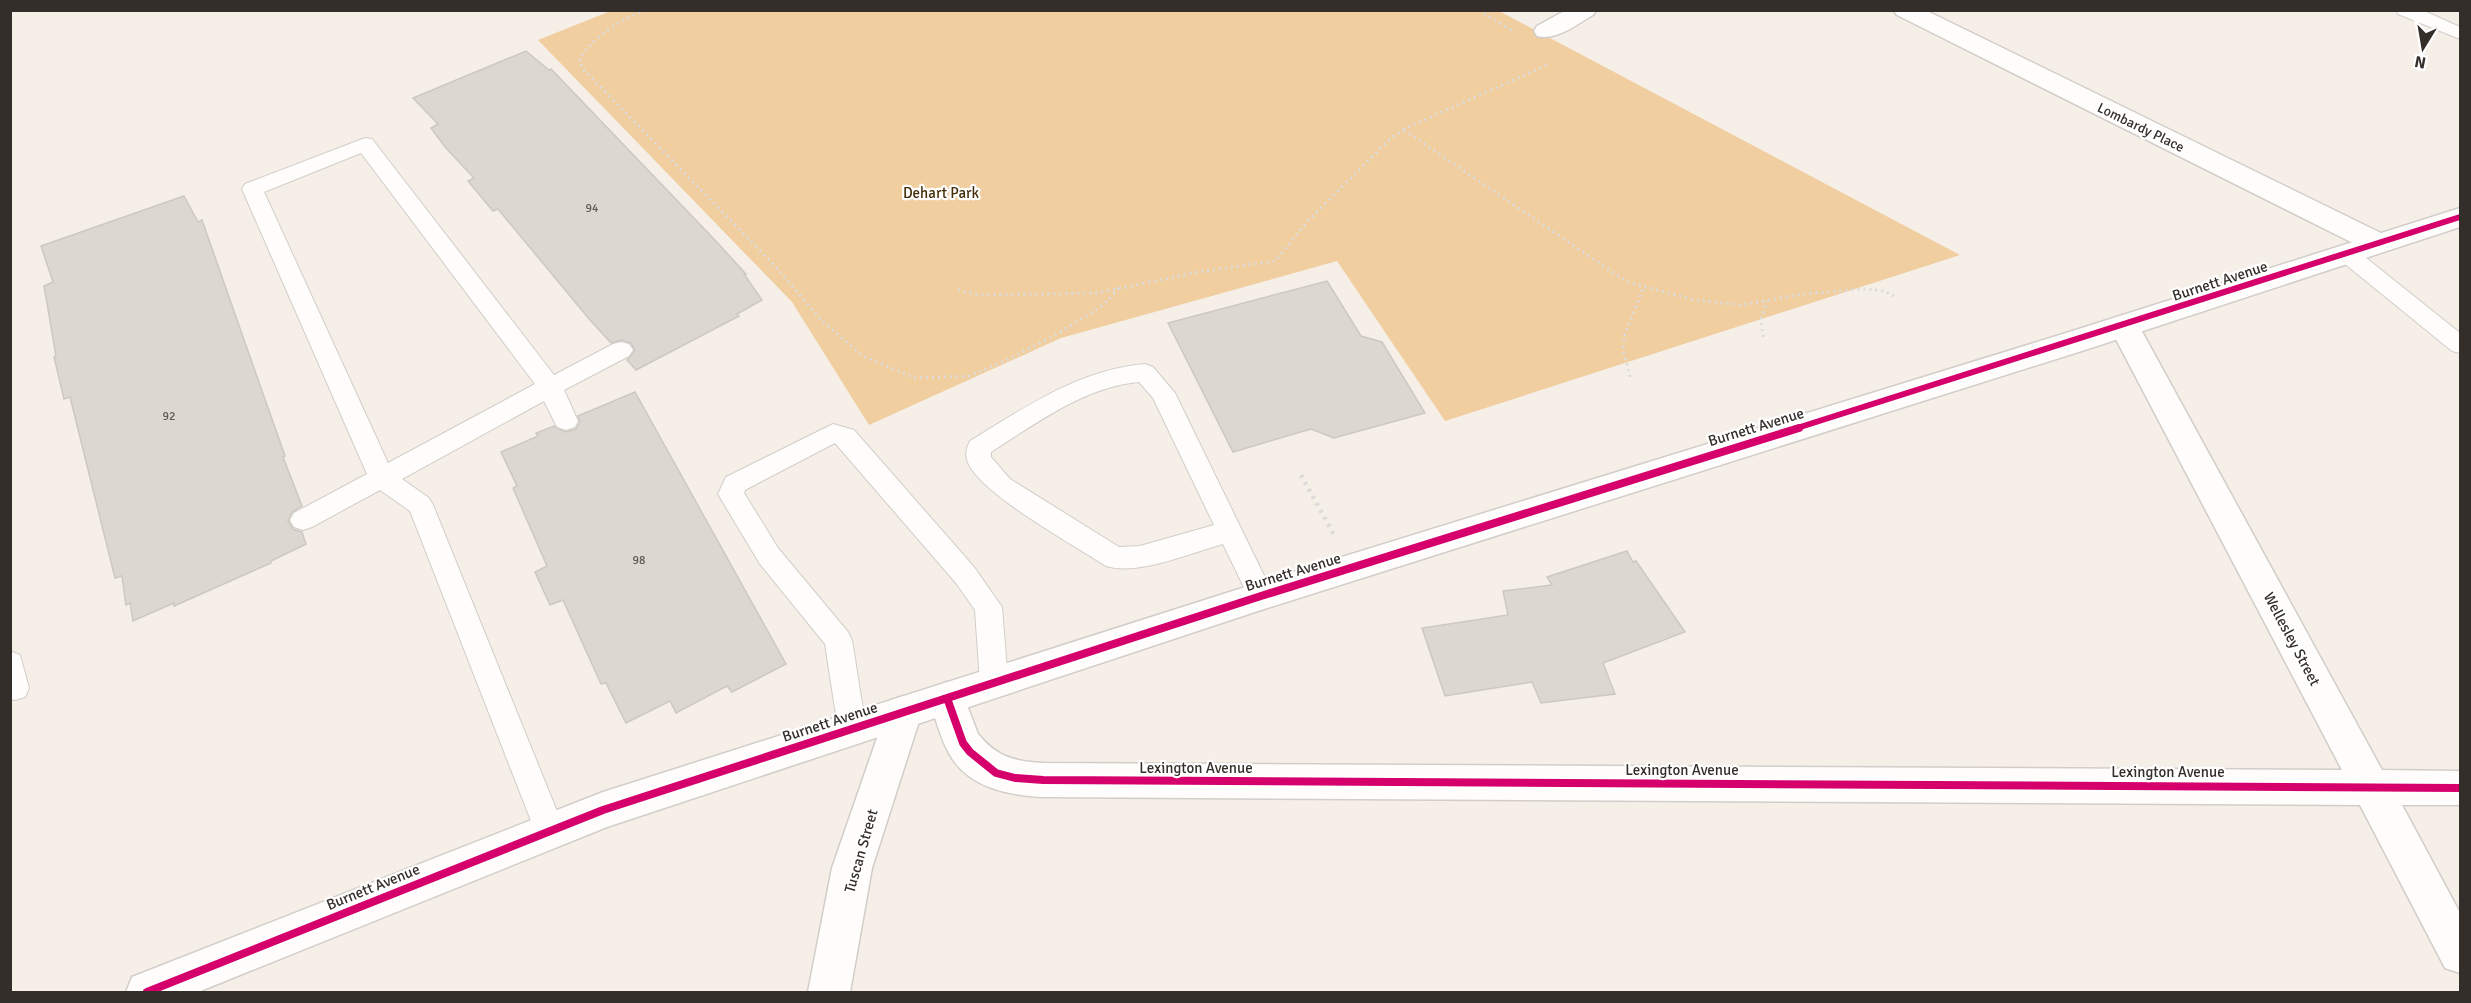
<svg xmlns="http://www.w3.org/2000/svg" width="2471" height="1003" font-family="Signika,sans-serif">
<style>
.green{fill:#f0ce9f}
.building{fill:#dcd7d1;stroke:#cdc8c3;stroke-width:1.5}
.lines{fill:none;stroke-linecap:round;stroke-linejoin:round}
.lane-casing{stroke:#d2cdc8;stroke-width:2}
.street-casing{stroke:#d2cdc8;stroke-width:3}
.secondary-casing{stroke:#d2cdc8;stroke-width:3}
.path-far1{stroke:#dddbd9;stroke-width:3;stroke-dasharray:2 4;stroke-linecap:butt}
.path{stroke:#dddbd9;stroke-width:4.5;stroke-dasharray:3 5;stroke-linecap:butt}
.lane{fill:#fefdfc;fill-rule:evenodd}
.street{fill:#fefdfc;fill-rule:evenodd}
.secondary{fill:#fefdfc;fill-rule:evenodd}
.cycleway-far1-casing{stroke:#fff;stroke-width:9}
.cycleway-casing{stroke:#fff;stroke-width:12}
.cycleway-far1{stroke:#d6006c;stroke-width:6}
.cycleway{stroke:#d6006c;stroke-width:8}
.labels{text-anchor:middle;stroke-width:4.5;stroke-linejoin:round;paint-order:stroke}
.number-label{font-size:12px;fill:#5d5853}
.far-street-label{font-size:14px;fill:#332e29;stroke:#fff}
.park-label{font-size:15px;fill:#432c07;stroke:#fff}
.street-label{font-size:15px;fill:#332e29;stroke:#fff}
</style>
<rect width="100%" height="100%" fill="#f5efe8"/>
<path class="green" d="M613 10 1499 11 1960 255 1445 421 1337 261 1061 338 869 425 792 302 538 40Z"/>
<path class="building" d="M526 51 549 70 551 69 713 238 746 274H744L762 300 737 314 739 316 636 370 627 360 635 351 631 343 622 340 611 343 590 320 498 209 493 211 468 181 474 178 445 147 431 128 438 124 413 98Z
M184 196 198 222 202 220 255 371 285 456 283 457 302 506 292 512 288 521 293 529 302 532 306 544 271 561V563L174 606V603L133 621 130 603 126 605 122 576 115 578 70 397 64 399 54 357 56 356 44 286 53 282 41 246Z
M1327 281 1361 336 1382 342 1425 413 1334 438 1311 429 1233 452 1168 323Z
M635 392 786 664 732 692 727 686 676 713 670 701 626 723 606 683 601 684 563 600 550 605 535 572 547 566 513 488 517 486 501 452 538 436 536 433 554 426 565 432 576 429 580 422 578 416Z
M1627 551 1633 562 1636 561 1685 632 1603 663 1615 694 1541 703 1532 682 1445 696 1422 628 1508 615 1503 591 1552 585 1547 577Z"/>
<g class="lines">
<g class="lane-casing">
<path id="lane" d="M2396 10H2422L2460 27V39L2398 14Z
M365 138 372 139 554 375 613 344 621 342 629 344 633 350 629 356 564 390 578 421 575 427 566 430 557 427 544 401 402 479 429 498 433 505 565 831 561 841 550 845 539 841 535 831 410 511 380 490 312 527 303 530 294 527 290 520 294 513 367 474 242 189 245 184ZM361 153 535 384 388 463 264 192Z
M2347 247 2355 249 2460 333V353L2452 351 2339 259 2336 254 2339 249Z
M1145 364 1153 367 1175 393 1274 596 1270 604 1261 607 1252 604 1223 544C1190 553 1138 576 1106 566 1077 547 973 490 967 459 965 453 967 447 970 441 1026 407 1078 370 1145 364ZM1139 382 1153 398 1214 525 1140 546 1119 547 1010 479 991 457V452C1037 423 1084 387 1139 382Z
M833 424 854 430 974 567 1002 607 1008 682 1004 691 994 694 984 691 980 682 975 610 956 583 835 443 745 490 744 493 778 548 848 632 852 640 866 728 862 737 852 741 842 737 838 728 825 644 760 564 718 494 726 477Z
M10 651 20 655 29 688 25 697 15 700 10 699Z"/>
</g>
<g class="street-casing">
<path id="street" d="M1566 10H1597L1593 15C1577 24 1557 41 1537 36L1534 31 1537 26Z
M1893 10H1925L2387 236 2391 243 2387 250 2377 252 2367 250 1897 15Z
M2124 315 2135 319 2139 326 2382 770 2460 771V805H2402L2460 913V973L2445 968 2360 805 1043 797C1008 795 969 788 950 755 940 738 935 716 929 698L934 687 947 682 960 687 978 734C998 758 1014 761 1043 763L2342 770 2109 326 2113 319Z
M904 696 917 700 922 712 872 868 850 992H808L832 868 886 712 891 700Z"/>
</g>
<g class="secondary-casing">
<path id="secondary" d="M2460 208V227L2088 349 1261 610 607 827 198 992H126L132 977 603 792 1261 582 2066 333Z"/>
</g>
<path class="path-far1" d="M646 10C618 21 598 34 579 58L583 69 776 267 822 321 863 356 915 378 969 376 1011 358 1059 333 1103 305 1119 288
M1479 10 1512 31
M1404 130 1627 282 1695 300 1741 305 1802 294 1864 289 1884 291 1896 297
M958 290 979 295 1097 293 1198 272 1275 261 1308 221 1391 138 1404 129 1547 65V61
M1763 337 1761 319 1767 301
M1630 377 1623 349 1625 334 1644 286"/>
<path class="path" d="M1301 475 1334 535"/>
<use href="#lane" class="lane"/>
<use href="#street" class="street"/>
<use href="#secondary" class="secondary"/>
<g class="cycleway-far1-casing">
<path id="cycleway-far1" d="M1794 429 2460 217"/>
</g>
<g class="cycleway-casing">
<path id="cycleway" d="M947 698 963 743 970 752 996 773 1015 778 1043 780 2460 788
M147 992 603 810 1261 596 1799 428"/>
</g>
<use href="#cycleway-far1" class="cycleway-far1"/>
<use href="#cycleway" class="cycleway"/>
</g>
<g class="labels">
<g class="number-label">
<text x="592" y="212">94</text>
<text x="169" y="420">92</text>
<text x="639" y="564">98</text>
</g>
<g class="far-street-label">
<text transform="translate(2141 127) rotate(26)" y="5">Lombardy Place</text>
</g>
<g class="park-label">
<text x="941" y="198">Dehart Park</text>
</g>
<g class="street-label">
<text transform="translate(2220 281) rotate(-18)" y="5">Burnett Avenue</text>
<text transform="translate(1756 427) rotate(-17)" y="5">Burnett Avenue</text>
<text transform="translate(1293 572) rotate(-17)" y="5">Burnett Avenue</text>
<text transform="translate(2292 639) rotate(62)" y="5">Wellesley Street</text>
<text transform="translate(830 722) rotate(-18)" y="5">Burnett Avenue</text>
<text x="1196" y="773">Lexington Avenue</text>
<text x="1682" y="775">Lexington Avenue</text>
<text x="2168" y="777">Lexington Avenue</text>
<text transform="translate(861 851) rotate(-74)" y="5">Tuscan Street</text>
<text transform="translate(373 887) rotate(-22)" y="5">Burnett Avenue</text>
</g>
</g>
<rect width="2471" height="1003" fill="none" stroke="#332e29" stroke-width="24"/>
<g transform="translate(2423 48) rotate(191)" stroke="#ffffff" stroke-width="4.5" paint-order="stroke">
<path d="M0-4.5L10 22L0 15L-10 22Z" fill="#332e29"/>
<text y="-9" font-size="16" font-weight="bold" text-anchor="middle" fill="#332e29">N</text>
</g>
</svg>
